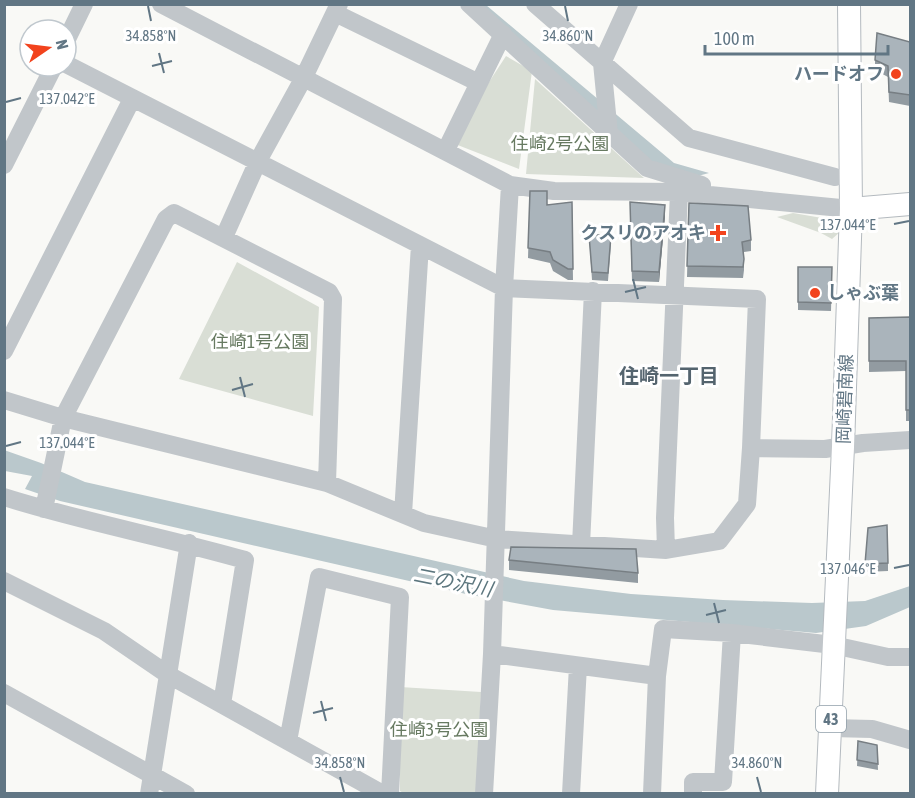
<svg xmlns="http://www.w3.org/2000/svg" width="915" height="798" font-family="'Asap Condensed','Noto Sans JP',sans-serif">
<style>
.green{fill:#d9ded5}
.water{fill:#bac8cc}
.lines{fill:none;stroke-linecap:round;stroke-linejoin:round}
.major-casing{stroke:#b4babf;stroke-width:24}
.minor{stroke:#c1c6ca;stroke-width:18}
.major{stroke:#fff;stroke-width:22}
.wall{fill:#929ba1}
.shaded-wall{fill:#777e83}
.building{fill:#aab4bb;stroke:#777e83;stroke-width:1.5}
.ticks{fill:none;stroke:#617684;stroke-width:2}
.poi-dot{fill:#f2431d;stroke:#fff;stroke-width:2}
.labels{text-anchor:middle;stroke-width:6;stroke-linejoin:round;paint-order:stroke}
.shield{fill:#fff;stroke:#909fa9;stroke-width:1.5}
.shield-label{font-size:16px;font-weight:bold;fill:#617684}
.poi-label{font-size:18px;font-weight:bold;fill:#617684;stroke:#fff;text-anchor:end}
.park-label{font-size:18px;fill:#677a61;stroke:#fff}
.street-label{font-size:18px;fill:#617684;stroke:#fff}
.neighbourhood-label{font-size:20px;font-weight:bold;fill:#54646e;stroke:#fff}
.water-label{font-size:20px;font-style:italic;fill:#5c767e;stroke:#fff}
.ticks-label{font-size:15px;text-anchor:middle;fill:#617684;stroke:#fff;stroke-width:6;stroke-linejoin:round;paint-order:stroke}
</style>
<rect width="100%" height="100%" fill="#f9f9f6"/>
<path class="green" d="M506 56 532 71 519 169 450 142Z
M535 79 644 178 526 174Z
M793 213 828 219 840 232 832 239 821 233 777 217Z
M237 262 319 307 313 416 179 379Z
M400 687 481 692 476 793 405 794 400 791Z"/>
<path class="water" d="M471 5H486L674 163 709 173 694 177 653 166Z
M4 450 41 463 85 482 524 581 631 594 723 600 812 603 865 601 910 586V607L866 626 816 633 553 610 466 594 60 501 25 489 32 476 5 471Z"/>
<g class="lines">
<g class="major-casing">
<path id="major" d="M851 209 910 204
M827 794 843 447 851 209 849 4"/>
</g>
<path class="minor" d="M161 4 510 185 554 191 679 192 851 209
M469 4 647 168 702 185
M535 4 689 138 835 177
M335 13 479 83
M66 41 84 4
M66 64 504 288 757 299 751 448 825 449 863 443 910 440
M609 134 602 63 629 4
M446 150 503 34
M4 165 54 66
M224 237 258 161 303 79 339 4
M4 351 132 99
M4 400 63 418 327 483 424 523 497 539 666 550 665 518 679 192
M4 497C83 522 165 537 245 560L222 704
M44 509 63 418 166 219 174 213 329 292 333 299 327 483
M403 514 420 245
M581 545 593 291
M666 550 719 541 747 504 751 448
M4 581 104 631 167 674 383 794
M492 654 657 676
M4 693 186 794
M831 728 872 729 910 740
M288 741 319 577 400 597 390 794
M149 794 189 543
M484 794 492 654 504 288 510 185
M571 794 578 666
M652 794 657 676 663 629 732 633 833 645 888 657H910
M693 794V782H723L732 633"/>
<use href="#major" class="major"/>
</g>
<path class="wall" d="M910 42V106L889 102 888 77 875 70V60Z
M530 191 547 205 572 202 573 280H568L553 271 550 263 528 258Z
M689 203 751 240V251L744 252V270L743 278 687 277Z
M630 213 665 216 659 282 632 281Z
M589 235 611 243 608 281 592 280Z
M832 267 831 311 798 310V302Z
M910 317V421H906V371L869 372V318Z
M509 560 638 573V583L509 570Z
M888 563V571L865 572V564Z
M858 741 877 745 878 770 857 766Z"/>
<path class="shaded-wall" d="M665 205V216L659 282V272Z"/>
<path class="building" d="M877 33 910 42V95L889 92 888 66 875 60Z
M530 191H547V205L572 202 573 269H568L553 260 550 252 528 248Z
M630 202 665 205 659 272 632 271Z
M689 203 748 206 751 240 742 242 744 259 743 267 687 266Z
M589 235H611L608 273 592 272Z
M798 267H832L831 303 798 302Z
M910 317V410H906V361H869V318Z
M887 525 888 563 865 564 868 528Z
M511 547 636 549 638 573 509 560Z
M858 741 877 745 878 764 857 760Z"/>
<path class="ticks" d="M148 6 151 21M565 6 568 21M159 53 164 73M152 66 172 61M6 102 21 98M894 224 909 221M633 279 638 299M625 292 646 287M240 377 245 397M232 390 253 384M6 446 21 442M894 568 909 565M714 603 719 623M706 615 726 610M321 701 326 721M313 713 333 708M340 777 344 792M757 777 761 792"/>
<g class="poi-dot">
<circle cx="896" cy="74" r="6"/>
<path d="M715 224h6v6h6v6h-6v6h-6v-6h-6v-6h6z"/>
<circle cx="815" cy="293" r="6"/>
</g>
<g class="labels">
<rect class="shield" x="816" y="706" width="30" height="26" rx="4.5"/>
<g class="shield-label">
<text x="831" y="725">43</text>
</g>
<g class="poi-label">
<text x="884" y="80">ハードオフ</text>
<text x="706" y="239">クスリのアオキ</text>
<text x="827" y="299" text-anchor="start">しゃぶ葉</text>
</g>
<g class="park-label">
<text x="560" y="150">住崎2号公園</text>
<text x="260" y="348">住崎1号公園</text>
<text x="439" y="736">住崎3号公園</text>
</g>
<g class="street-label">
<text transform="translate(845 399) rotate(-88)" y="6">岡崎碧南線</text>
</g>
<g class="neighbourhood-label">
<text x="669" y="383">住崎一丁目</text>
</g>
<g class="water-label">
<text transform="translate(453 582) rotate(11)" y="7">二の沢川</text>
</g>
</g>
<g class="ticks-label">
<text x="151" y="41">34.858°N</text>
<text x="568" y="41">34.860°N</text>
<text x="67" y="104">137.042°E</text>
<text x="848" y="230">137.044°E</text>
<text x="67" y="448">137.044°E</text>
<text x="848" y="574">137.046°E</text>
<text x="340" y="768">34.858°N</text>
<text x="757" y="768">34.860°N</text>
</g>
<rect width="915" height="798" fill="none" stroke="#617684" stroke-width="12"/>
<g transform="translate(48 48) rotate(76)"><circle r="28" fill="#ffffff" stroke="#c0c8ce" stroke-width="1.5"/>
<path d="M0-4.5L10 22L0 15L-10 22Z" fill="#f2431d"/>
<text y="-9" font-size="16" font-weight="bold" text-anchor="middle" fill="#617684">N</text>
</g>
<path d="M705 45v9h183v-9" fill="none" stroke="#617684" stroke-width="3"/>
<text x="714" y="45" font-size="18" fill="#617684" stroke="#ffffff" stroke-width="4.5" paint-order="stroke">100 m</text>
</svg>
